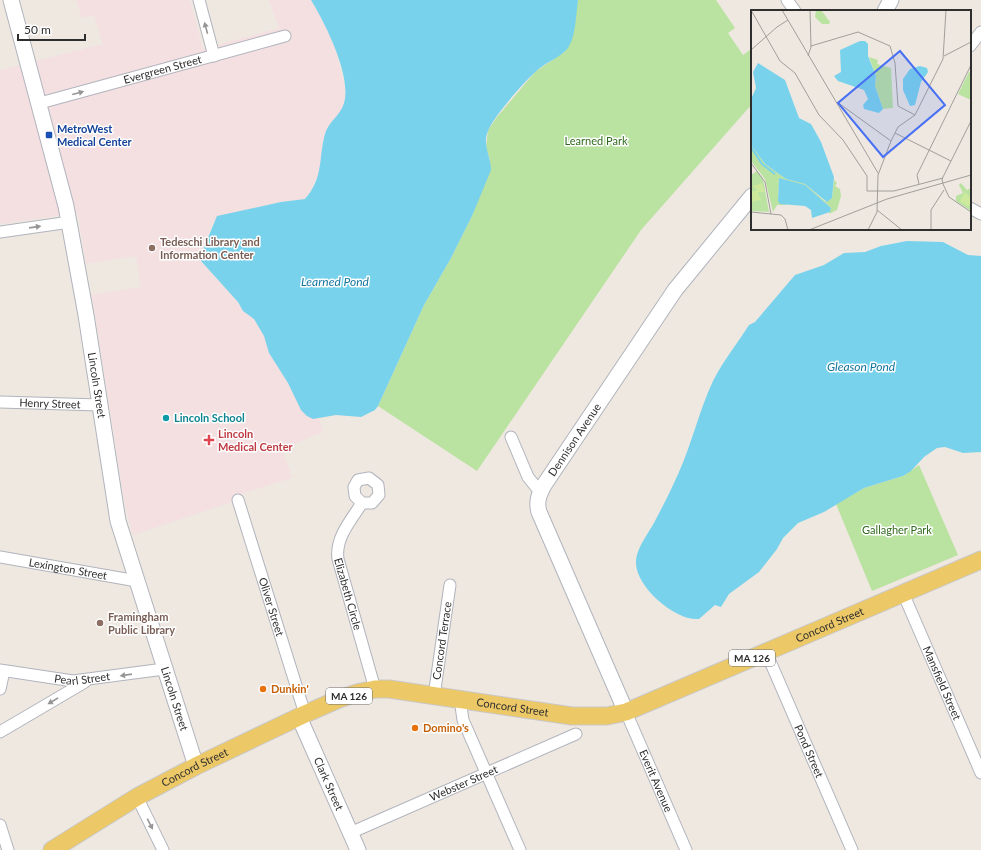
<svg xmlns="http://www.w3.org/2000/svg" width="981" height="850" font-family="Lato,sans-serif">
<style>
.medical{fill:#f4dfe1}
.green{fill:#bae2a0}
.water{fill:#79d2ec}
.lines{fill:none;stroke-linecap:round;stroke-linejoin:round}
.street-casing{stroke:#b1b4bd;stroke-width:13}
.secondary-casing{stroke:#b1b4bd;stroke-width:17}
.primary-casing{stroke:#c9c9c9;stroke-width:19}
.street{stroke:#fff;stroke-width:11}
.secondary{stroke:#fff;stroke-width:15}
.primary{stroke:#edc867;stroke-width:17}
.oneway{fill:#969696}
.transit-dot{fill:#1a4fb4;stroke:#fff;stroke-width:1.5}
.education-dot{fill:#8d6e63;stroke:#fff;stroke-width:1.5}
.culture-dot{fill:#0f9aa8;stroke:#fff;stroke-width:1.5}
.health-dot{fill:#e0444e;stroke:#fff;stroke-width:1.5}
.food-dot{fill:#e8710a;stroke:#fff;stroke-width:1.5}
.labels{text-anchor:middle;stroke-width:3;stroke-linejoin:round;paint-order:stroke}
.shield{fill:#fff;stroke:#6d6d6d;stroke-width:1}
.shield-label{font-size:10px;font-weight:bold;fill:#2e2e2e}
.street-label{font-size:11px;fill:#2e2e2e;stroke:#fff}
.transit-label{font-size:11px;font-weight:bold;fill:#164399;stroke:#fff;text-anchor:start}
.park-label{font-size:11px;fill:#316a1e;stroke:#fff}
.education-label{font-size:11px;font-weight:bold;fill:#785e54;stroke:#fff;text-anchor:start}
.culture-label{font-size:11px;font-weight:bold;fill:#0d838f;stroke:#fff;text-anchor:start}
.health-label{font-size:11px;font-weight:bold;fill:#be3a42;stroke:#fff;text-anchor:start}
.food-label{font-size:11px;font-weight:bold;fill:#c56008;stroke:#fff;text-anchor:start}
.water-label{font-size:12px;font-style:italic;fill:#12749d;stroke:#fff}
.inset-river{fill:none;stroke:#79d2ec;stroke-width:2}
.inset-road{fill:none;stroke:#a19e99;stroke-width:1}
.view{fill:#4870f4;fill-opacity:0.15;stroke:#4870f4;stroke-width:2}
.inset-edge{fill:none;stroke:#2e2e2e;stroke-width:2}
</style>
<rect width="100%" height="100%" fill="#eee8e1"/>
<path class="medical" d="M76 0H190L203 49 279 28 269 0H311L323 19 334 44 344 84 346 96 344 104 339 115 325 133 320 171 309 194 305 199 281 202 233 214H224L213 223 202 249 201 261 238 302 243 311 254 319 301 396 320 421 323 432 282 449 292 478 243 493 229 503 133 535 125 505 92 295 141 287 136 256 86 264 78 213 0 224V70L103 44 94 15 82 18Z"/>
<path class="green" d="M578 0H716L735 28 728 33 743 55 750 50 752 54V104L641 230 477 471 378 406 424 305 451 258 472 216 490 160 486 148 488 130 497 117 535 72 564 52 570 42Z
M919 465 958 555 872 591 836 504 864 488 903 476Z"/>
<path class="water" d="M311 0H578C576 14 576 36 568 48 562 56 549 61 540 68 528 77 493 117 488 131 482 145 491 156 491 170L472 216 451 258 424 305 378 406 375 410 361 417 336 415 313 419 307 416 301 410 288 383 269 353 264 336 254 319 243 311 238 302 201 261 200 257 217 216 281 202 305 199C324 177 318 160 325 134 328 122 341 115 344 103 352 76 325 23 311 0Z
M907 241 943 242 968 255 981 256V452L963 453 945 447 937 448 924 457 911 471 903 476 864 488 824 512 798 523 783 538 777 549 759 572 729 594 721 607 715 605 699 619C675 621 636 587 636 563 636 547 650 532 656 519 664 504 672 488 679 472 692 443 699 411 713 381 723 361 737 344 749 325L755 322 795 275 824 265 844 253 865 252 881 246Z"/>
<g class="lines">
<g class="street-casing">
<g id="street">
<path d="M199 0 214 56"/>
<path d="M787 0 795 11"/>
<path d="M970 46 981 32"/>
<path id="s1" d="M40 103 285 36"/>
<path d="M970 208 981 214"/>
<path d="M0 232 70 222"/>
<path id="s2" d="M0 402 99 405"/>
<path d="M511 437 528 477 540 492"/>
<path id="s3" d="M238 500 305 714"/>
<path id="s4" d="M362 503 355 496 354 487 358 480 369 478 378 485 379 495 372 503H362C351 520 335 538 338 559L375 689"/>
<path id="s5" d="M0 557 137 581"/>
<path id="s6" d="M903 593 981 773"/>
<path id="s7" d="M766 652 852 850"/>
<path id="s8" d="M0 670 73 681 164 669"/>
<path d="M0 689 4 671"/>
<path id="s9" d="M434 696 450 585"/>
<path d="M460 699 463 720 520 850"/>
<path id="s10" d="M626 712 686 850"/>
<path d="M0 732 85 682"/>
<path d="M137 797 163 850"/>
<path d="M0 825 8 850"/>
<path id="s11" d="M350 833 576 734"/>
</g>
</g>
<g class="secondary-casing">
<g id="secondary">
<path id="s12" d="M11 0 66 206 86 315 118 521 196 766"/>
<path d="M885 11 891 0"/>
<path id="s13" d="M626 712 539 512C536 502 539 494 544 485L675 290 752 196"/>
<path id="s14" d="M299 717 358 850"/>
</g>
</g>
<g class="primary-casing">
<g id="primary">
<path id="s15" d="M52 850 137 797 196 766 305 714 339 699 357 693 375 689H389L572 716H607L626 712 981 560"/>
</g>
</g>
<use href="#street" class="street"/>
<use href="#secondary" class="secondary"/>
<use href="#primary" class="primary"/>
</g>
<defs><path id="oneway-solid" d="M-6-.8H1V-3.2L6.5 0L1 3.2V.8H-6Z"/></defs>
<g class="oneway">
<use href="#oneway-solid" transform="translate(206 28) rotate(-105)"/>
<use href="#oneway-solid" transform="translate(78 93) rotate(-15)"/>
<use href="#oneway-solid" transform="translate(35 227) rotate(-8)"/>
<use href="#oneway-solid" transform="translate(126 675) rotate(172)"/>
<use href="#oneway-solid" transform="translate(53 701) rotate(149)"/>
<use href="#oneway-solid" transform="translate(150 824) rotate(63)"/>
</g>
<rect class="transit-dot" x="45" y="131" width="8" height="8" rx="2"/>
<g class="education-dot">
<circle cx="152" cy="248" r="4"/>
<circle cx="100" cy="623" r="4"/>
</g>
<circle class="culture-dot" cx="166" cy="418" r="4"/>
<path class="health-dot" d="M207 434h4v4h4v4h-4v4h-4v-4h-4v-4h4z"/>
<g class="food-dot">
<circle cx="263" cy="689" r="4"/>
<circle cx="415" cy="728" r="4"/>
</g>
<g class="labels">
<g class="shield">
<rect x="729" y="650" width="46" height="16" rx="3"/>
<rect x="326" y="688" width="46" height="16" rx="3"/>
</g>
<g class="shield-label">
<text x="752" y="662">MA 126</text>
<text x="349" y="700">MA 126</text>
</g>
<g class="street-label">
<text dy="4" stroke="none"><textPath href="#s1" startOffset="127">Evergreen Street</textPath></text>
<text dy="4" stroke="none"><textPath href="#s12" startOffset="395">Lincoln Street</textPath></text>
<text dy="4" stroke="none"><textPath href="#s2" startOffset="50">Henry Street</textPath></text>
<text dy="4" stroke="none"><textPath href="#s13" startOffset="301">Dennison Avenue</textPath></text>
<text dy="4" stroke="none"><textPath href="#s5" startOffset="69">Lexington Street</textPath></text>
<text dy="4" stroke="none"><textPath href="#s4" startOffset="179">Elizabeth Circle</textPath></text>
<text dy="4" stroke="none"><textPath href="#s3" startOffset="112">Oliver Street</textPath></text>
<text dy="4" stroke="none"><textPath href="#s15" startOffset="837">Concord Street</textPath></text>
<text dy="4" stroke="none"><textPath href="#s9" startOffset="56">Concord Terrace</textPath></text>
<text dy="4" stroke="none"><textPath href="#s8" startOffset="83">Pearl Street</textPath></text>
<text dy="4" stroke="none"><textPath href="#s6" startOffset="98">Mansfield Street</textPath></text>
<text dy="4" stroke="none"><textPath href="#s12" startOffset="719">Lincoln Street</textPath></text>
<text dy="4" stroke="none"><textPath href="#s15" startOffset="501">Concord Street</textPath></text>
<text dy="4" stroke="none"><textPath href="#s7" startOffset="108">Pond Street</textPath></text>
<text dy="4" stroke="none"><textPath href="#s15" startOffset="165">Concord Street</textPath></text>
<text dy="4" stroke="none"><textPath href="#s10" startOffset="75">Everit Avenue</textPath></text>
<text dy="4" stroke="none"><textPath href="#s11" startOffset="124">Webster Street</textPath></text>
<text dy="4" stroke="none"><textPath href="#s14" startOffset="73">Clark Street</textPath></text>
</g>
<g class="transit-label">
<text x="57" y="133">MetroWest<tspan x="57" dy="13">Medical Center</tspan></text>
</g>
<g class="park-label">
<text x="596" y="145">Learned Park</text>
<text x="897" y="534">Gallagher Park</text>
</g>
<g class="education-label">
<text x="160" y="246">Tedeschi Library and<tspan x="160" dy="13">Information Center</tspan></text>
<text x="108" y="621">Framingham<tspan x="108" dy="13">Public Library</tspan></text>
</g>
<g class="culture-label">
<text x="174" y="422">Lincoln School</text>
</g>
<g class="health-label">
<text x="218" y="438">Lincoln<tspan x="218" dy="13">Medical Center</tspan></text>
</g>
<g class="food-label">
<text x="271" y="693">Dunkin'</text>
<text x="423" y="732">Domino's</text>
</g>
<g class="water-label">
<text x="335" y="286">Learned Pond</text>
<text x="861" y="371">Gleason Pond</text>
</g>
</g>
<g transform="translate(751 10)">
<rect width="220" height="220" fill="#eee8e1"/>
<path d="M65 0H70L79 12 78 14H71L64 7ZM118 47 127 50 126 54 140 58 142 98 132 99 124 76 125 66ZM218 62H220V90L207 84ZM0 135 14 154 35 169 54 174 75 192 81 188 83 170 86 173 84 176 89 179 90 186 86 200 78 204 80 198 55 176 28 168 27 191 36 195H26L22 202 14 169 0 151ZM6 161 12 169 18 202 0 201V165ZM210 173 216 180 220 178V201L205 191V186L212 183 208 175Z" fill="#bae2a0"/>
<path d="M11 173 14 182H7L11 192 9 190 1 192 0 181H6L2 176ZM214 182 219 187 220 198 219 194 217 197 209 191Z" fill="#cce99c"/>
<path d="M109 31H114L117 34V46L125 66 124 76 132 99 128 103 113 99 112 95 117 89 113 80 87 71 83 66 90 62 89 40ZM7 53 34 70 48 108 60 114 70 132 83 167 81 188 76 192 54 174 35 169 14 154 0 135V89L5 78 2 62ZM169 56 176 58 177 62 170 72 164 95 159 96 152 80V69L159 59ZM28 168 54 175 80 198 79 202 61 208 60 200 54 196 29 194 27 191Z" fill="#79d2ec"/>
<path class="inset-river" d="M0 137 11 154 24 164"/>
<path class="inset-road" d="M0 0 29 51 44 63 68 105 92 130 116 166V181H143L192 168M31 0 127 163M60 36 107 22 139 36 144 53 147 96 164 105M0 40 26 17 37 10M57 46 60 37 59 0M193 46 220 32M86 92 140 131M144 123 200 151M0 153 14 172 20 204M168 174 166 165 220 55M192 174 191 169 220 111M192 174 198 187 220 202M126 200 151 220M0 202 30 205 34 209 37 220M58 220 136 189 220 165M117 220 126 202 127 165 140 131 147 117 164 105 192 49 195 0M180 220V200L193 180"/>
<path class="view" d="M149 41 194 95 132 147 87 93Z"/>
<rect width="220" height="220" class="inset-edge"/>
</g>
<path d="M18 34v6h67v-6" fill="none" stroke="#2e2e2e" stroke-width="2"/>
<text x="24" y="34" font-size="12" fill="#2e2e2e" stroke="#ffffff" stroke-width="3" paint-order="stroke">50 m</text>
</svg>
